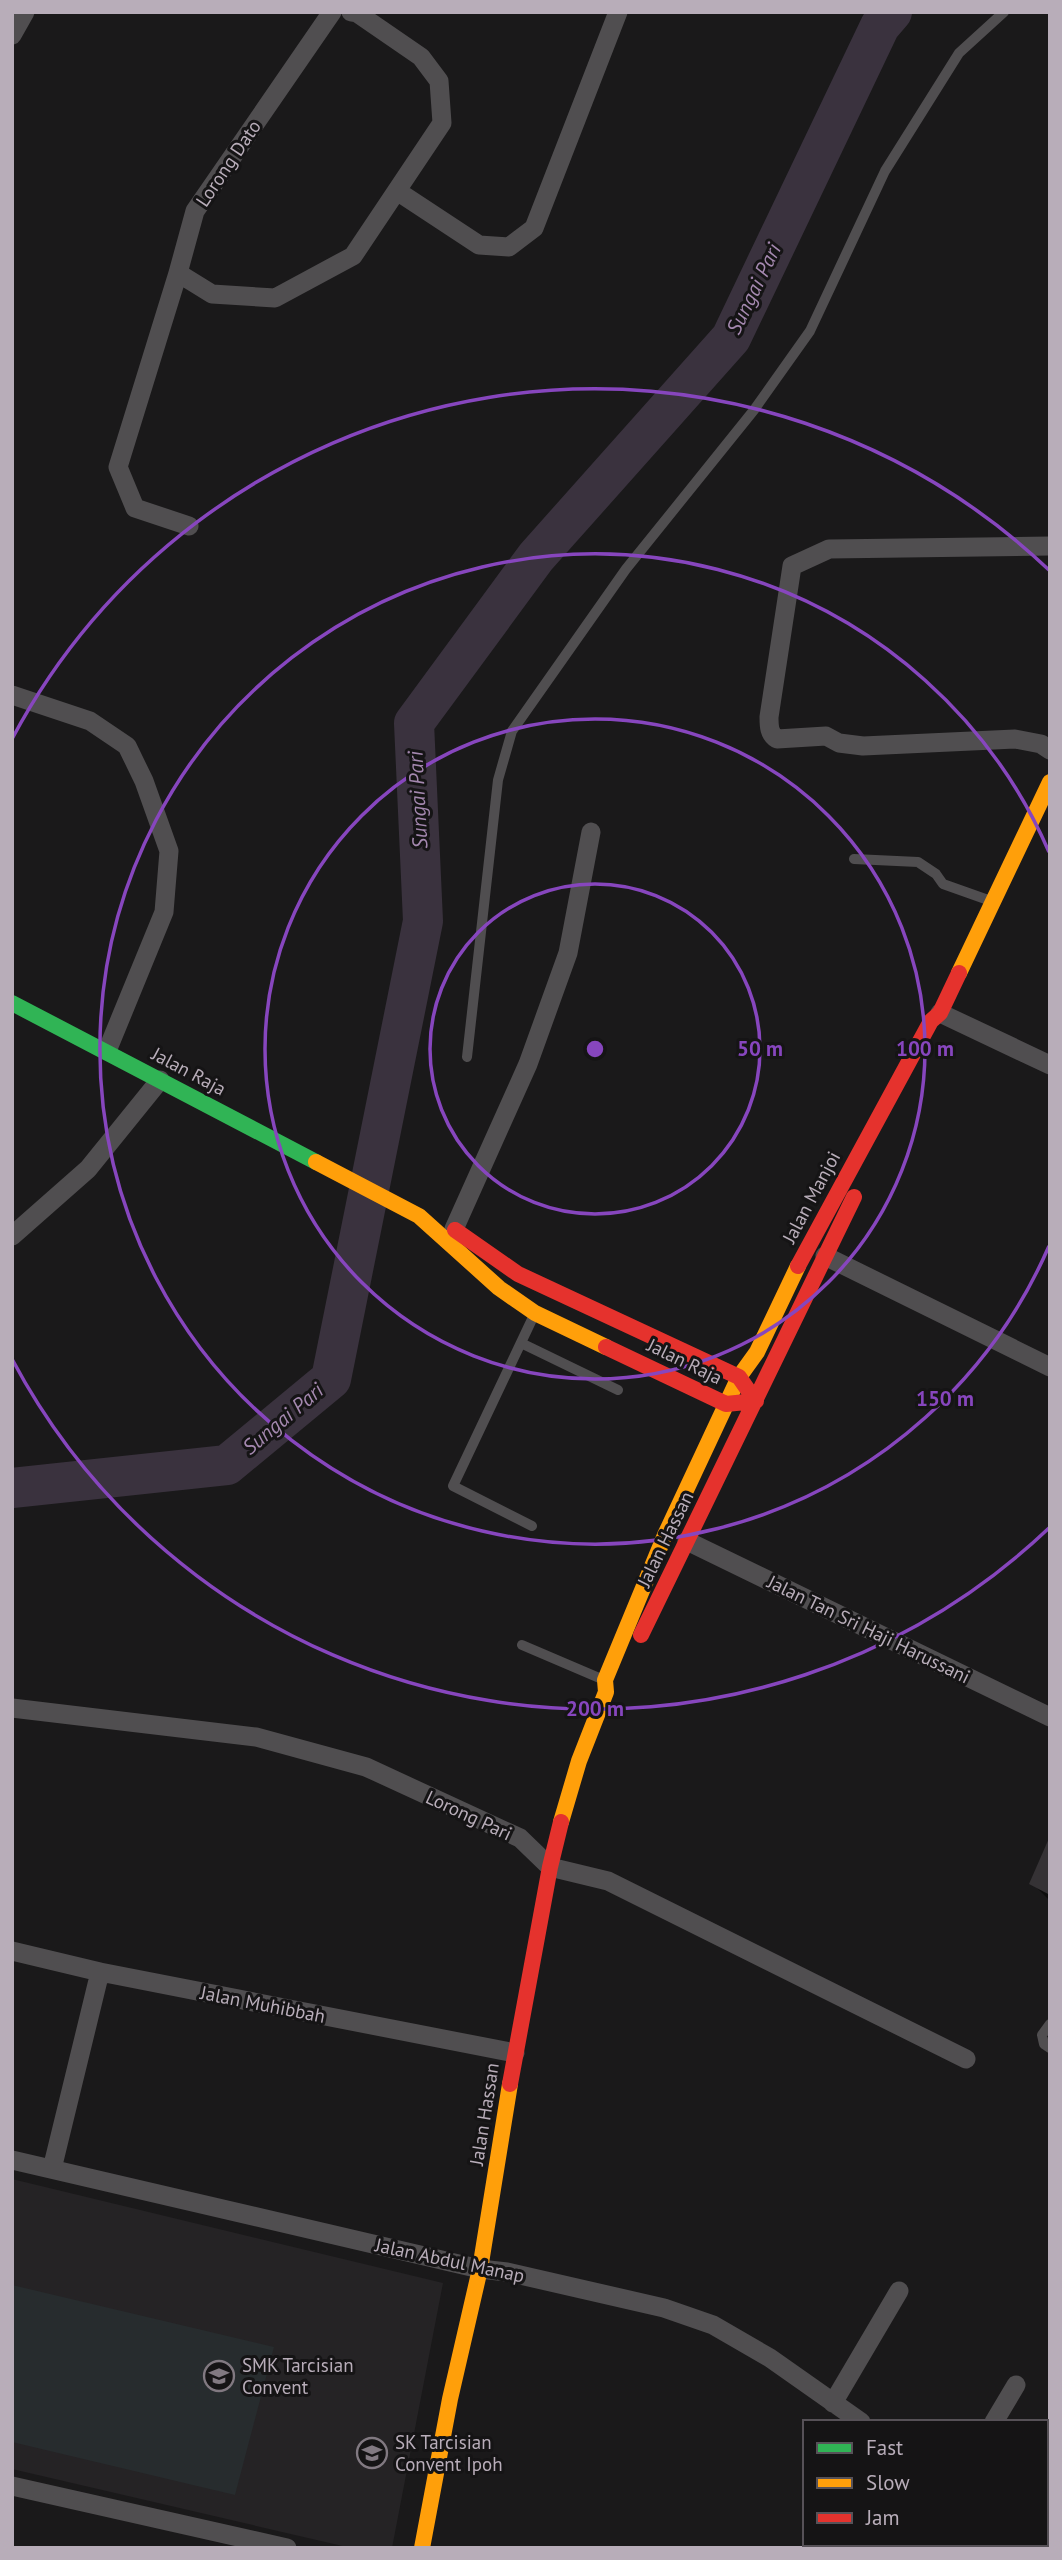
<svg xmlns="http://www.w3.org/2000/svg" width="1062" height="2560" font-family="'PT Sans',sans-serif">
<style>
.built{fill:#252325}
.green{fill:#272c2e}
.shadow{fill:#0007}
.lines{fill:none;stroke-linecap:round;stroke-linejoin:round}
.river{stroke:#3a323e;stroke-width:40}
.building{fill:#353235}
.lane{stroke:#504e50;stroke-width:10}
.street{stroke:#504e50;stroke-width:19}
.fast{stroke:#30b455;stroke-width:16}
.slow{stroke:#ff9f0a;stroke-width:16}
.jam{stroke:#e5322d;stroke-width:16}
.ring{fill:none;stroke:#8746be;stroke-width:3.5}
.labels{text-anchor:middle;stroke-width:6;stroke-linejoin:round;paint-order:stroke}
.street-label{font-size:19px;fill:#b8adb9;stroke:#151415}
.poi-label{font-size:19px;fill:#b8adb9;stroke:#151415;text-anchor:start}
.water-label{font-size:21px;font-style:italic;fill:#a488af;stroke:#151415}
.centre{fill:#8746be;stroke:#151415;stroke-width:3.5}
.ring-label{font-size:21px;text-anchor:middle;font-weight:bold;fill:#8746be;stroke:#151415;stroke-width:6;stroke-linejoin:round;paint-order:stroke}
</style>
<rect width="100%" height="100%" fill="#1a191a"/>
<path class="built" d="M12 2179 443 2283 392 2548H351L12 2469Z"/>
<path class="green" d="M12 2285 274 2347 235 2495 12 2442Z"/>
<path class="shadow" d="M1050 1840V1901L1032 1883Z"/>
<g class="lines">
<path class="river" d="M12 1488 227 1465 331 1379 423 921 414 723 536 557 731 338 880 26 892 12"/>
</g>
<path class="building" d="M1050 1836V1895L1029 1884Z"/>
<g class="lines">
<path class="lane" d="M854 859 918 862 936 874 943 884 991 901
M467 1057 498 780 512 731 626 569 754 410 810 331 885 171 959 53 1004 12
M521 1343 618 1390
M532 1526 453 1486 535 1313
M522 1645 604 1680
M1050 2024 1042 2035 1044 2044 1050 2048"/>
<path class="street" d="M332 12 195 211 178 273 212 294 275 298 353 256 442 123 439 81 421 57 357 13 351 12
M12 35 25 12
M397 191 479 245 509 247 534 228 618 12
M178 273 118 467 135 508 189 526
M1050 546 829 549 792 566 769 717C769 726 769 734 777 739L826 736 839 743 863 746 1015 739 1041 744 1050 750
M12 695 90 721 127 746 144 781 169 851 164 912 107 1051
M940 1013 1050 1065
M454 1229 528 1064 568 953 591 832
M12 1236 88 1169 160 1080
M825 1256 1050 1367
M687 1541 1050 1717
M12 1708 256 1737 366 1767 520 1838 550 1867 608 1881 966 2059
M12 1951 100 1972 515 2053
M12 2160 480 2269 507 2272 664 2308 713 2325 770 2358 861 2422
M52 2169 100 1972
M833 2403 899 2291
M994 2422 1016 2385
M12 2486 287 2548
M1038 2544 1043 2548
M829 2548 831 2544"/>
<path class="fast" d="M12 1003 316 1162"/>
<path class="slow" d="M959 973 1050 782
M316 1162 419 1216 499 1288 535 1313 606 1347
M561 1822 579 1761 606 1692 605 1680 665 1535 739 1377 757 1352 798 1266
M422 2548 450 2399 480 2269 510 2084"/>
<path class="jam" d="M455 1230 518 1274 739 1377 748 1390
M798 1266 931 1021 940 1013 959 973
M606 1347 726 1404 756 1401
M641 1635 854 1197
M510 2084 550 1867 561 1822"/>
</g>
<g class="ring">
<circle cx="595" cy="1049" r="165"/>
<circle cx="595" cy="1049" r="330"/>
<path d="M1049 1246A495 495 0 1 1 1049 852"/>
<path d="M1049 1528A660 660 0 0 1 12 1359M12 739A660 660 0 0 1 1049 570"/>
</g>
<defs>
<g id="school-ring" transform="scale(1.575)"><circle r="9.5" fill="#151415" stroke="#817981" stroke-width="1.5"/><path d="M0-5L7-2L0 1L-7-2ZM-4 1L0 2.5L4 1V4Q0 6-4 4Z" fill="#817981"/></g>
</defs>
<g fill-rule="evenodd">
<use href="#school-ring" x="219" y="2376"/>
<use href="#school-ring" x="372" y="2453"/>
</g>
<g class="labels">
<g class="street-label">
<text transform="translate(228 163) rotate(-56)" y="7">Lorong Dato</text>
<text transform="translate(189 1071) rotate(28)" y="7">Jalan Raja</text>
<text transform="translate(811 1197) rotate(-62)" y="7">Jalan Manjoi</text>
<text transform="translate(685 1361) rotate(26)" y="7">Jalan Raja</text>
<text transform="translate(665 1539) rotate(-64)" y="7">Jalan Hassan</text>
<text transform="translate(869 1629) rotate(26)" y="7">Jalan Tan Sri Haji Harussani</text>
<text transform="translate(469 1815) rotate(25)" y="7">Lorong Pari</text>
<text transform="translate(263 2004) rotate(11)" y="7">Jalan Muhibbah</text>
<text transform="translate(484 2114) rotate(-81)" y="7">Jalan Hassan</text>
<text transform="translate(450 2260) rotate(12)" y="7">Jalan Abdul Manap</text>
</g>
<g class="poi-label">
<text x="242" y="2372">SMK Tarcisian<tspan x="242" dy="22">Convent</tspan></text>
<text x="395" y="2449">SK Tarcisian<tspan x="395" dy="22">Convent Ipoh</tspan></text>
</g>
<g class="water-label">
<text transform="translate(754 289) rotate(-64)" y="7">Sungai Pari</text>
<text transform="translate(418 800) rotate(-93)" y="7">Sungai Pari</text>
<text transform="translate(283 1419) rotate(-40)" y="7">Sungai Pari</text>
</g>
</g>
<circle cx="595" cy="1049" r="10" class="centre"/>
<g class="ring-label">
<text x="760" y="1056">50 m</text>
<text x="925" y="1056">100 m</text>
<text x="945" y="1406">150 m</text>
<text x="595" y="1716">200 m</text>
</g>
<rect width="1062" height="2560" fill="none" stroke="#b8adb9" stroke-width="28"/>
<rect x="803" y="2420" width="245" height="126" fill="#151415" stroke="#565157" stroke-width="2"/>
<rect x="817" y="2443" width="35" height="10" fill="#30b455" stroke="#565157" stroke-width="2"/>
<text x="866" y="2455" font-size="21" fill="#b8adb9">Fast</text>
<rect x="817" y="2478" width="35" height="10" fill="#ff9f0a" stroke="#565157" stroke-width="2"/>
<text x="866" y="2490" font-size="21" fill="#b8adb9">Slow</text>
<rect x="817" y="2513" width="35" height="10" fill="#e5322d" stroke="#565157" stroke-width="2"/>
<text x="866" y="2525" font-size="21" fill="#b8adb9">Jam</text>
</svg>
